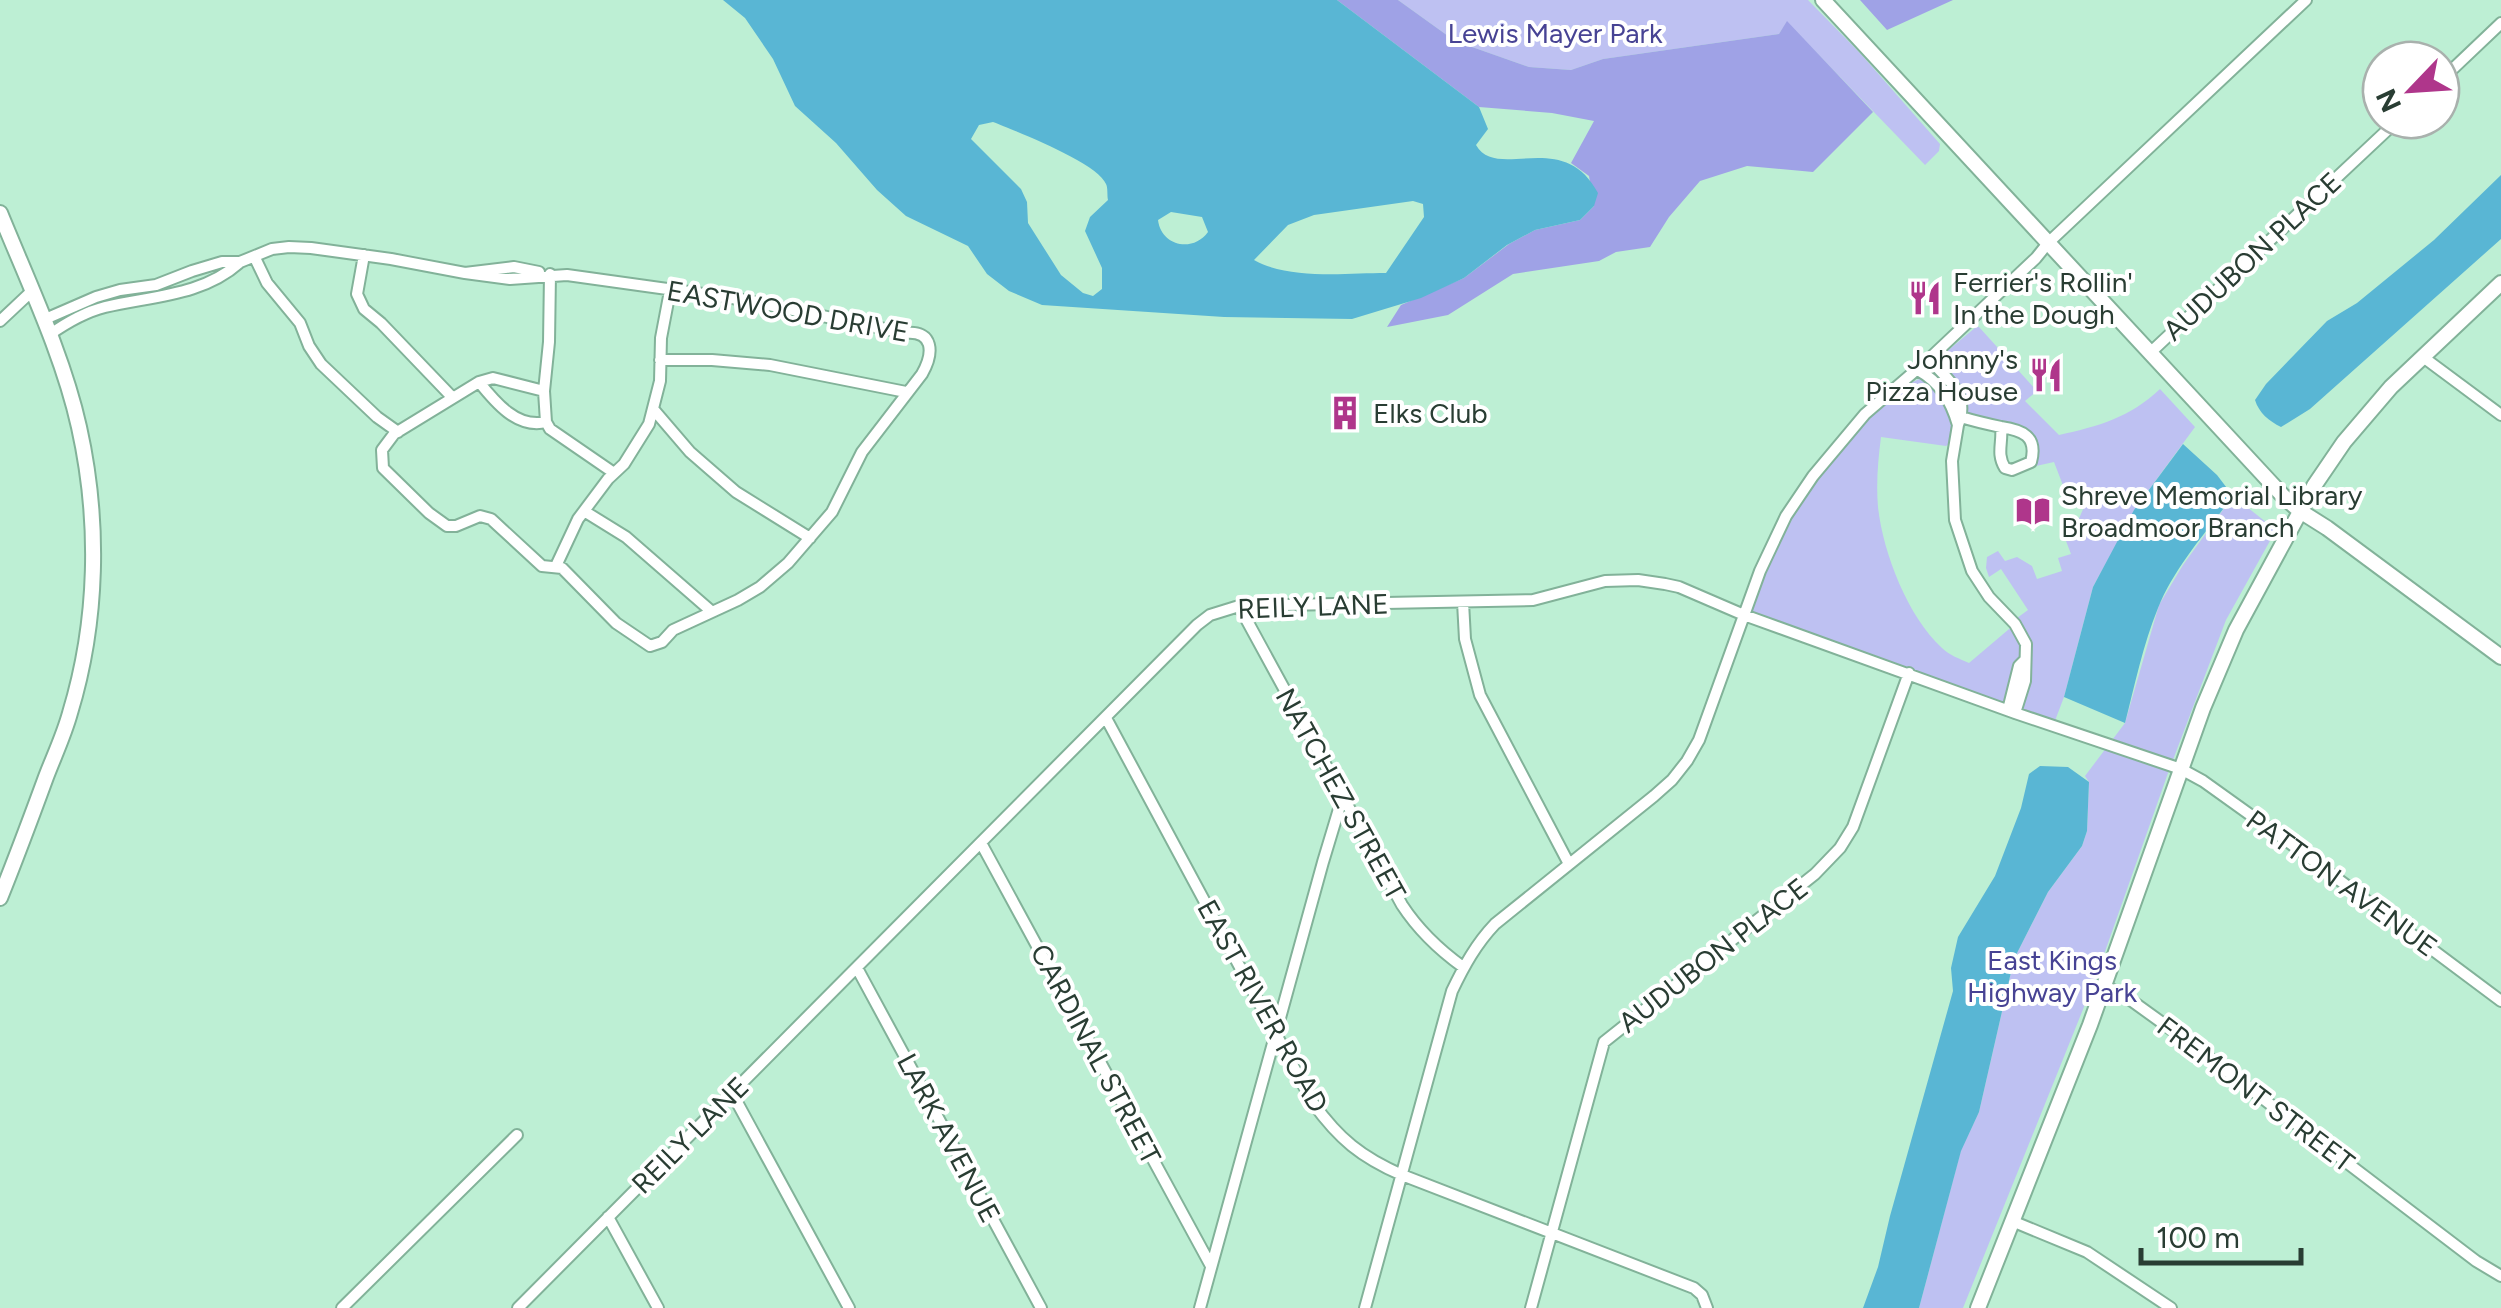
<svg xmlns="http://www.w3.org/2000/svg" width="2501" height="1308" font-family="Figtree,sans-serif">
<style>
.green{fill:#bec1f2}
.forest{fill:#9fa2e6}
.water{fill:#59b6d4;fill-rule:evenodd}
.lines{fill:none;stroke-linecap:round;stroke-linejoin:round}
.street-casing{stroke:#82b299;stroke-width:14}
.secondary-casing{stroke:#82b299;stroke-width:18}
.street{stroke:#fff;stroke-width:10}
.secondary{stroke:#fff;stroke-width:14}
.labels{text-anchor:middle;stroke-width:8;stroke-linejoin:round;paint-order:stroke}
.park-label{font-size:28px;fill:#474394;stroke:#fff}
.street-label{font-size:28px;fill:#293d33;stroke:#fff}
.poi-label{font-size:28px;fill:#293d33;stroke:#fff;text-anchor:start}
</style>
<rect width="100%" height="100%" fill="#bdefd4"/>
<path class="green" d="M1398 0H1808L1860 53 1940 144 1939 151 1925 165 1787 22 1779 34 1603 59 1571 70 1529 67 1455 41Z
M1976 327H1979L2037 391 2025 401 2059 435C2099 426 2129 418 2160 389L2195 427 2137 506 2093 587 2064 697 2053 726 1744 615 1786 516 1888 393 1924 377 1952 404 1956 440 1946 446 1881 437C1878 460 1876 484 1878 507 1883 553 1908 617 1942 648 1949 655 1960 659 1969 663L2015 624 2017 618 2028 610 2001 569 1989 577 1986 568 1987 557 1998 551 2005 561 2017 557 2032 566 2037 579 2062 571 2058 558 2071 554 2066 541 2081 536 2077 523 2088 498 2064 488 2054 462 2036 466 2031 462 2027 435 1961 417 1963 409 1935 366 1939 358Z
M2233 496 2276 530 2226 620 2168 773 2096 977 1963 1308H1919L1961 1150 1979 1112 2014 959 2048 892 2082 846 2087 831 2089 782 2085 776 2125 723 2159 605 2183 565Z"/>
<path class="forest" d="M1337 0H1398L1455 41 1529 67 1571 70 1603 59 1779 34 1787 21 1873 112 1813 172 1747 166 1700 181 1669 217 1650 247 1616 252 1599 261 1513 274 1448 315 1387 327 1401 305 1464 278 1509 244 1535 230 1580 220 1594 206 1589 176 1571 163 1594 121 1552 113 1479 107Z
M1860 0H1953L1887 30Z"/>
<path class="water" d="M723 0H1337L1479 107 1488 129 1476 145C1497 182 1563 127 1598 193L1594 206 1580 220 1535 230 1507 245 1464 278 1421 298 1352 319 1224 317 1042 305 1009 291 987 274 968 246 906 216 877 190 836 143 795 106 773 59 745 18ZM993 122C1016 131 1098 163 1106 184 1108 187 1107 196 1108 200L1090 217 1085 231 1102 268V289L1093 296 1083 293 1061 275 1028 223 1027 202 1021 189 971 139 979 125ZM1413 201 1423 204 1424 217 1386 273C1346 273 1289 280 1254 260L1288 225 1314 215ZM1171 212 1202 217 1208 232C1193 253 1161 246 1158 220Z
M2501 175V239L2310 409 2281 427C2269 421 2259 413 2255 400L2266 384 2327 321 2357 303 2434 240Z
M2183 444 2217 475 2233 496C2207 531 2174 568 2158 608 2143 645 2135 684 2125 723L2064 697 2093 587 2134 510Z
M2040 766 2068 767 2089 782 2087 831 2082 846 2048 892 2014 959 1979 1112 1961 1151 1919 1308H1863L1878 1267 1890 1216 1953 991 1951 968 1958 937 1995 876 2021 808 2029 774Z"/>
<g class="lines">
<g class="street-casing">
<path id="street" d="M2441 80 2501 23
M364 255 357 294 364 309 381 323 452 397
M255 258 267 283 300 323 309 346 321 364 377 417 398 432
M465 273 510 279 567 275 739 299 905 333C934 330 934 353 922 374L862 452 832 512 788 563 760 587 738 600 673 630 662 642 650 646 616 623 562 568 542 566 491 519 480 516 456 526H447L429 513 383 468 382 450 394 434 479 382 493 378 544 391
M43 320 96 297 120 290 156 285 192 271 222 262H240L272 249 289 247 311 248 391 259 465 273 514 267 539 272
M0 321 32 291
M49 335C66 323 85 312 105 307 151 296 202 296 239 263
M2151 352 2398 120
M2423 357 2501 415
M660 360H712L770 365 906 392
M1918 370C1940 382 1951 401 1958 425 1970 394 1948 380 1929 359
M479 382C495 402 517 429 546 422
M654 410 690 452 736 492 810 538
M1961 417C1974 421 1987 424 2001 427 2022 430 2038 436 2031 462L2012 470 2005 468C1996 454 2003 442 2001 427
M546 422 544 391 549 342 550 274
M546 422 550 429 614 473
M1958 425 1952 461 1955 520 1972 571 1989 597 2015 624 2026 644 2025 681 2015 713
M584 511 626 537 711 611
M556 566 578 519 608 479 624 464 649 424 660 381 661 338 670 291
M1463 602 1465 639 1480 695 1569 864
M1239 606 1402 905C1419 931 1438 949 1463 967
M2008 710 2019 666 2024 661
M1106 718 1313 1103C1339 1139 1361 1157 1402 1175L1694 1288 1702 1295 1707 1308
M981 843 1211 1266
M857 968 1041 1308
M2105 986 2125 996 2186 1040 2476 1261 2501 1276
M732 1093 849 1308
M608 1217 658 1308
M2012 1221 2087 1252 2171 1308
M342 1308 517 1135
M518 1308 1197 625 1210 615 1239 606 1533 600 1605 581 1638 580 1665 584 1679 587 1744 615 2015 713 2181 769 2203 781 2291 844 2501 1001
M1200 1308 1323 862 1342 799
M1365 1308 1452 991C1464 966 1476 944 1495 924L1654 796 1672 780 1687 761 1699 740 1760 571 1786 516 1813 476 1865 414 1929 359 2036 258 2048 243 2306 0
M1531 1308 1604 1042 1815 874 1840 848 1853 827 1909 673"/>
</g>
<g class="secondary-casing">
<path id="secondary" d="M1823 0 2283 496 2300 511 2327 528 2501 657
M0 213C28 282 63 355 79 427 100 521 98 621 70 713 64 735 54 756 46 777 31 818 16 858 0 898
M1978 1308 2090 1025 2203 708 2236 630 2314 486 2344 442 2391 387 2501 283"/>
</g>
<use href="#street" class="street"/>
<use href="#secondary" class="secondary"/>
</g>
<defs>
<g id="restaurant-bare" transform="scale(2.7)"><path d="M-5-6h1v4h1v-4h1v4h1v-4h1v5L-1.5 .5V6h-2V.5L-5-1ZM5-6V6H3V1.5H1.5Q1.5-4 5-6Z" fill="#af368b" stroke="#fff" stroke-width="2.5" paint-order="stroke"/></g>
<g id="building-bare" transform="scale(2.7)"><path d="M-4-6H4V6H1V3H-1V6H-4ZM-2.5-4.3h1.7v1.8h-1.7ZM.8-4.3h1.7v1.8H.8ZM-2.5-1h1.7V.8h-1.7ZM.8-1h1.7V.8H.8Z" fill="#af368b" stroke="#fff" stroke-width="2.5" paint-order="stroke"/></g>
<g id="library-bare" transform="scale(2.7)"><path d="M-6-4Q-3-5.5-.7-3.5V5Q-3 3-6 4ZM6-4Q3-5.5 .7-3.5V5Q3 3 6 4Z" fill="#af368b" stroke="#fff" stroke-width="2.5" paint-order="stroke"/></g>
</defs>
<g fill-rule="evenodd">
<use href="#restaurant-bare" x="1925" y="298"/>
<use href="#restaurant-bare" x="2046" y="375"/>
<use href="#building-bare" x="1345" y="413"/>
<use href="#library-bare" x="2033" y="511"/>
</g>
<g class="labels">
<g class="park-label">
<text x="1555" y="43">Lewis Mayer Park</text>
<text x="2052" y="970">East Kings<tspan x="2052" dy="32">Highway Park</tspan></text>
</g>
<g class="street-label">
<text transform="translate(2252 256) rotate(-43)" y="10">AUDUBON PLACE</text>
<text transform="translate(788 311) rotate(10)" y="10">EASTWOOD DRIVE</text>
<text transform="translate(1313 606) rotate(-2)" y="10">REILY LANE</text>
<text transform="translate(1341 794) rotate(61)" y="10">NATCHEZ STREET</text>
<text transform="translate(2342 883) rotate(36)" y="10">PATTON AVENUE</text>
<text transform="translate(1713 955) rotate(-38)" y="10">AUDUBON PLACE</text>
<text transform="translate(1263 1006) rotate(61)" y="10">EAST RIVER ROAD</text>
<text transform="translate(1096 1054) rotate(62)" y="10">CARDINAL STREET</text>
<text transform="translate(2256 1094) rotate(37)" y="10">FREMONT STREET</text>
<text transform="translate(690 1135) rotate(-45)" y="10">REILY LANE</text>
<text transform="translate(949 1138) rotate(62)" y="10">LARK AVENUE</text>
</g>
<g class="poi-label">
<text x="1953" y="292">Ferrier's Rollin'<tspan x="1953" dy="32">In the Dough</tspan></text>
<text x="2018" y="369" text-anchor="end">Johnny's<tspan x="2018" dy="32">Pizza House</tspan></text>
<text x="1373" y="423">Elks Club</text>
<text x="2061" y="505">Shreve Memorial Library<tspan x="2061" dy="32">Broadmoor Branch</tspan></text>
</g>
</g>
<g transform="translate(2411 90) rotate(245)"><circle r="48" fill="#ffffff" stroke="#a9b1ad" stroke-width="2.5"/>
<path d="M0-8L18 38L0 25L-18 38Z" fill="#af368b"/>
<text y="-15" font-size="28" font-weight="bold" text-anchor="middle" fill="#293d33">N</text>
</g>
<path d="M2141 1248v15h160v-15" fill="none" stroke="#293d33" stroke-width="5"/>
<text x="2156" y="1248" font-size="30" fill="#293d33" stroke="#ffffff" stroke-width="8" paint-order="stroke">100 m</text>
</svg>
